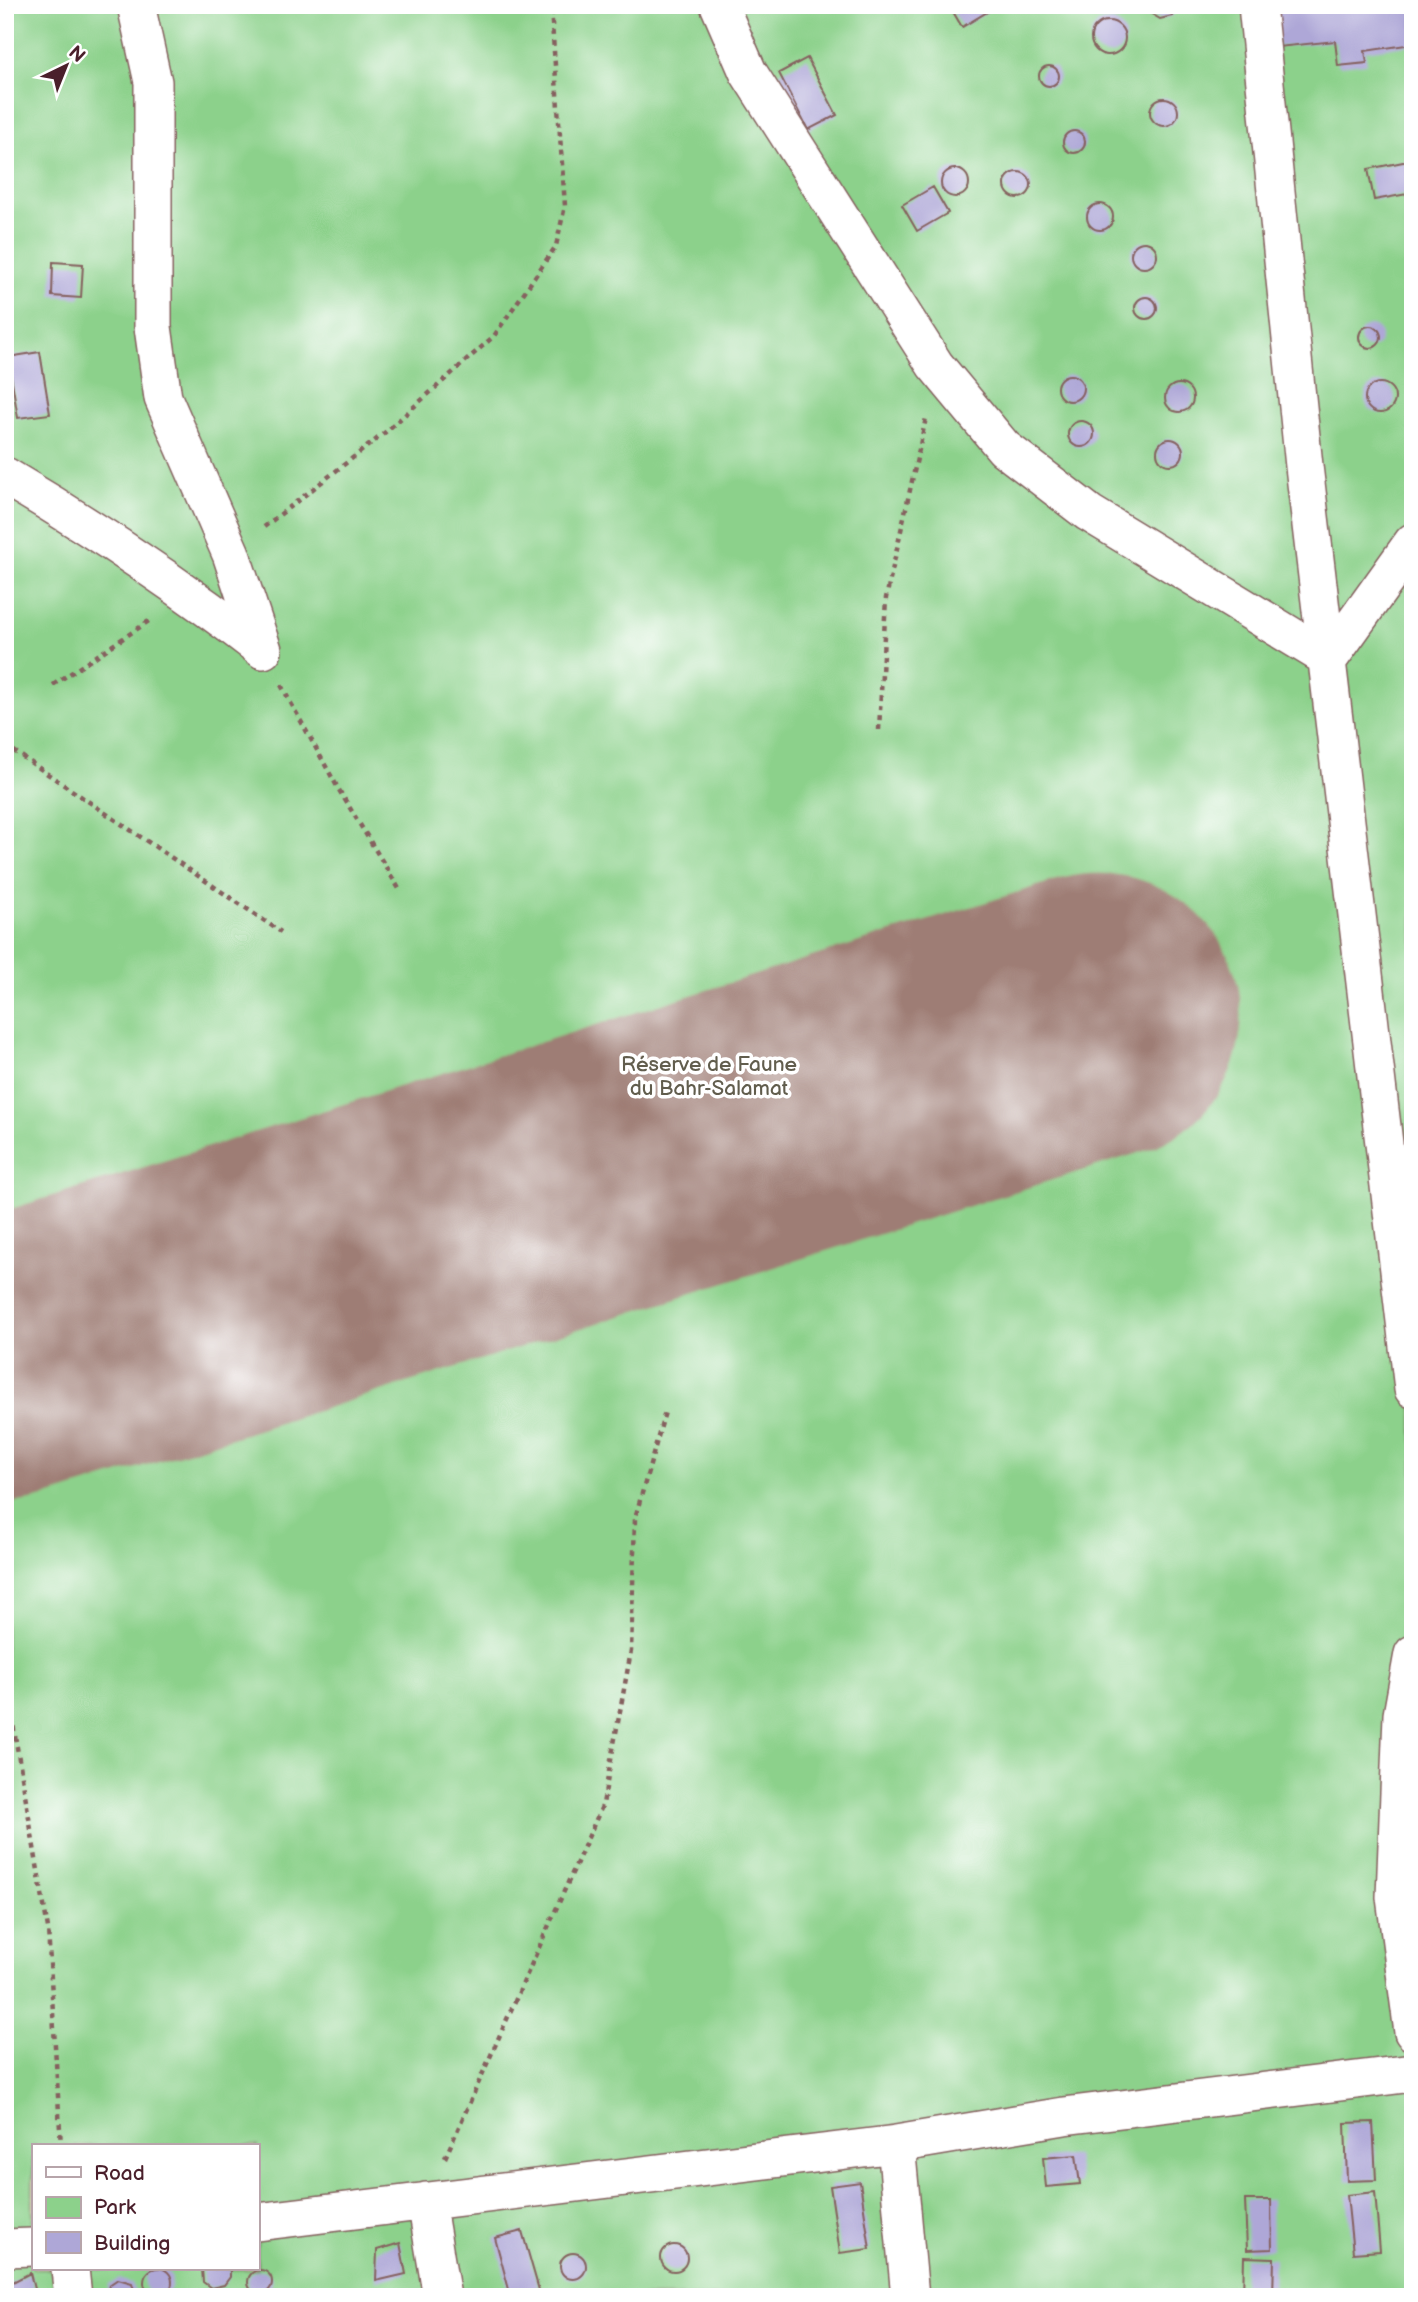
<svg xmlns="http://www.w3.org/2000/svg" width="1418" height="2302" font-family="'Balsamiq Sans',sans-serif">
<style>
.green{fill:#8cd18b;stroke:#6b785b;stroke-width:2;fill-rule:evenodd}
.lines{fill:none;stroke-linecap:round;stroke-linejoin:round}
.runway{stroke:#9e7d74;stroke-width:285}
.building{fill:#aea7d7}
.minor-casing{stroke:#85615e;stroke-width:40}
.path{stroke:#85615e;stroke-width:4.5;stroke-dasharray:5 5;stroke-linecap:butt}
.minor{stroke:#fff;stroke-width:37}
.labels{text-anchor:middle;stroke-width:7;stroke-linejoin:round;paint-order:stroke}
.park-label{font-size:21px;fill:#615d4d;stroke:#fff}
</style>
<rect width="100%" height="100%" fill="#fff"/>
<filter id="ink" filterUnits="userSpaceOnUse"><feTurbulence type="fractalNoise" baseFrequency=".0143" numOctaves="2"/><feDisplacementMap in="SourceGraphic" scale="14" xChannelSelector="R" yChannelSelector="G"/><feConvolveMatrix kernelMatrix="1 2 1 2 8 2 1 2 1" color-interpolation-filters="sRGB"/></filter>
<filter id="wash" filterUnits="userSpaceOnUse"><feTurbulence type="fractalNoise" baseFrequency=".00686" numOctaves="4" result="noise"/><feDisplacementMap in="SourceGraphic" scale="28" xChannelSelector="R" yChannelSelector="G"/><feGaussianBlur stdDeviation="1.57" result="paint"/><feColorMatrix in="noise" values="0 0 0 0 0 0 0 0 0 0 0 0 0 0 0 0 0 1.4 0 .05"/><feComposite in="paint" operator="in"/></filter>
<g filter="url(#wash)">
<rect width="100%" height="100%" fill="#f3dbbd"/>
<path class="green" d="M5 5H1413V2297H5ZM33 2146H257V2269H33Z"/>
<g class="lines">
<path class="runway" d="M5 1360 1099 1016"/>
</g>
<g id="blocks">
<path class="building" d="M949 5H990L992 9 962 27Z
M1145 5H1181L1172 16 1160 19 1150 13Z
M1272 5H1413V44L1365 51 1367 63 1338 66 1335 41 1278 47Z
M1091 38a17 17 0 1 1 34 0a17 17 0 1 1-34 0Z
M807 58 837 115 808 130 779 73Z
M1039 76a10 10 0 1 1 20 0a10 10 0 1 1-20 0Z
M1150 112a14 14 0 1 1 28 0a14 14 0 1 1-28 0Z
M1063 142a11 11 0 1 1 22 0a11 11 0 1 1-22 0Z
M1413 160V193L1374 200 1368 169Z
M941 183a14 14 0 1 1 28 0a14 14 0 1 1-28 0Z
M1005 185a13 13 0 1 1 26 0a13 13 0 1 1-26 0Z
M933 187 948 213 917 231 902 205Z
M1087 217a13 13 0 1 1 26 0a13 13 0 1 1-26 0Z
M1131 255a13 13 0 1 1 26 0a13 13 0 1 1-26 0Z
M53 262 83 264 81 298 52 296Z
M1135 308a11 11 0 1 1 22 0a11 11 0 1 1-22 0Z
M1359 337a11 11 0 1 1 22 0a11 11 0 1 1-22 0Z
M40 352 50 414 18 418 8 357Z
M1057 388a13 13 0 1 1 26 0a13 13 0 1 1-26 0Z
M1365 398a15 15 0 1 1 30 0a15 15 0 1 1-30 0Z
M1165 398a14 14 0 1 1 28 0a14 14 0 1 1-28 0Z
M1068 434a13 13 0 1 1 26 0a13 13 0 1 1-26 0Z
M1157 452a13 13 0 1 1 26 0a13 13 0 1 1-26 0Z
M1373 2122 1376 2180 1347 2181 1345 2123Z
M1076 2155 1080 2184 1046 2187 1043 2158Z
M860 2182 870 2249 840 2253 830 2186Z
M1375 2192 1380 2251 1353 2253 1347 2195Z
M1245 2200H1271L1272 2249 1247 2250Z
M522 2231 541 2297H511L495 2238Z
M400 2243 406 2274 376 2281 377 2250Z
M661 2258a13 13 0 1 1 26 0a13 13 0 1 1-26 0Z
M560 2266a13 13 0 1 1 26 0a13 13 0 1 1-26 0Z
M1244 2257 1274 2258 1273 2297H1243Z
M144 2282a14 14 0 1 1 28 0a14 14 0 1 1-28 0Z
M202 2269H230V2277L224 2285 211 2288 203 2282Z
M248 2282a12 12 0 1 1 24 0a12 12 0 1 1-24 0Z
M30 2273 36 2297H5V2286Z
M118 2279 132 2283 136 2297H106L109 2285Z"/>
</g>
</g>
<g filter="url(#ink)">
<use href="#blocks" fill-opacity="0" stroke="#85615e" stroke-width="2"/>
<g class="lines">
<g class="minor-casing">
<path id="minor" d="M136 5 153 82V327L163 398 231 554 263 650
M719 5 748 72 935 365 1004 448 1089 513 1329 659 1413 542
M1257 5 1304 466 1413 1389
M5 476C95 529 180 586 263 650
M1413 1654 1402 1715 1395 1897 1413 2032
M896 2144 910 2297
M426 2201 442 2297
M257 2222 896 2144 1064 2116 1413 2073
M5 2248 33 2247
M70 2269 73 2297"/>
</g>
<path class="path" d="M264 527 382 435 494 336 556 246 565 206 551 9
M53 685 152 619
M281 685 339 790 401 892
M879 730 886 598 926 418
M5 745 281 932
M5 1677 48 1929 61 2146
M445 2158 603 1804 631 1651 635 1518 665 1412"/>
<use href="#minor" class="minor"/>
</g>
</g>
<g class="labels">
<g class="park-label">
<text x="709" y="1071">Réserve de Faune<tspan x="709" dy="24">du Bahr-Salamat</tspan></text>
</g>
</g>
<rect width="1418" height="2302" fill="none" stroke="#fff" stroke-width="28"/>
<rect x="32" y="2144" width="228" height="126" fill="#ffffff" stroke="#b7a5aa" stroke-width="2"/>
<rect x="46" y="2167" width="35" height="10" fill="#ffffff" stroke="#b7a5aa" stroke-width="2"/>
<text x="94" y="2180" font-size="21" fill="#4a1f2b">Road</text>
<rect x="46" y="2197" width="35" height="21" fill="#8cd18b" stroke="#b7a5aa" stroke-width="2"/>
<text x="94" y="2214" font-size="21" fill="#4a1f2b">Park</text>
<rect x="46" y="2232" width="35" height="21" fill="#aea7d7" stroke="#b7a5aa" stroke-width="2"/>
<text x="94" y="2250" font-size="21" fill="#4a1f2b">Building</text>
<g transform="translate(66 66) rotate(43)" stroke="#ffffff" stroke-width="5" paint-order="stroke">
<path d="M0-5L12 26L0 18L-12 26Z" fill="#4a1f2b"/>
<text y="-10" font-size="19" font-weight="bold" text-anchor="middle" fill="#4a1f2b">N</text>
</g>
</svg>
